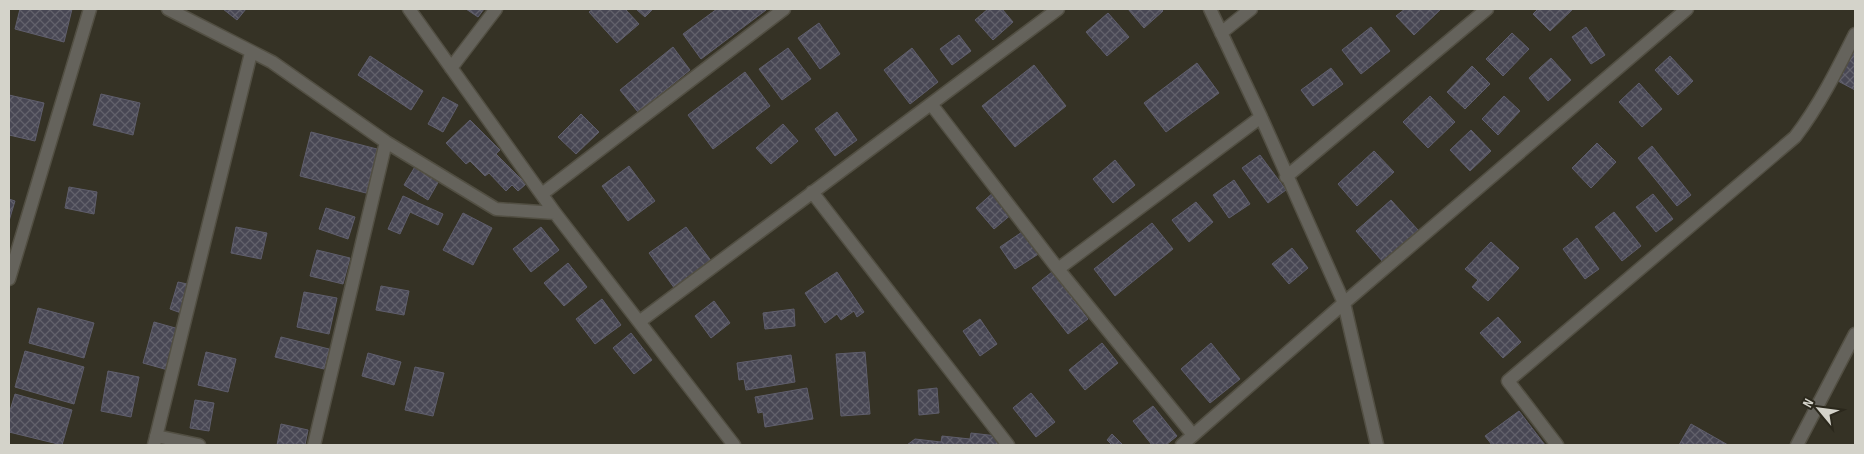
<svg xmlns="http://www.w3.org/2000/svg" width="1864" height="454" font-family="'Sofia Sans Condensed',sans-serif">
<style>
.building{fill:url(#building-cross-hatch);stroke:#5f5e6c}
.lines{fill:none;stroke-linecap:round;stroke-linejoin:round}
.minor-casing{stroke:#524f43;stroke-width:15}
.minor{stroke:#65635c;stroke-width:12}
</style>
<defs>
<pattern id="building-cross-hatch" width="8" height="8" patternUnits="userSpaceOnUse" patternTransform="scale(1.25)"><rect width="8" height="8" fill="#484754"/><path d="M0 0l8 8M0 8l8-8" fill="none" stroke="#62616b"/></pattern>
</defs>
<rect width="100%" height="100%" fill="#353225"/>
<path class="building" d="M20 9H72L64 42 15 29Z
M223 9H246L237 20Z
M466 9H484L478 17Z
M593 9H625L639 24 617 43 589 12Z
M636 9H653L645 17Z
M717 9 766 10 701 59 683 34Z
M988 9H1002L1013 22 993 40 975 20Z
M1128 9H1161L1163 11 1144 28Z
M1405 9H1438L1440 10 1414 35 1396 16Z
M1538 9H1573L1550 31 1533 14Z
M1108 13 1129 37 1107 56 1086 32Z
M819 23 840 54 820 69 798 38Z
M1371 27 1390 51 1361 74 1342 50Z
M1586 27 1605 55 1591 64 1572 37Z
M1512 33 1529 49 1503 76 1486 59Z
M959 35 971 51 952 65 940 49Z
M673 47 690 70 638 112 620 90Z
M788 48 811 79 782 100 759 69Z
M912 48 938 82 910 104 884 70Z
M1855 49V90L1838 81Z
M370 56 423 91 411 110 358 75Z
M1670 56 1693 81 1678 95 1655 70Z
M1551 58 1571 80 1548 101 1529 78Z
M1197 63 1219 93 1166 132 1144 103Z
M1034 65 1066 106 1015 147 982 106Z
M1472 66 1490 84 1465 109 1447 92Z
M1331 68 1343 84 1313 106 1301 90Z
M745 72 770 106 713 149 688 115Z
M1639 83 1662 109 1642 127 1619 102Z
M101 94 140 103 133 135 93 125Z
M9 95 44 103 35 141 9 135Z
M1430 96 1455 122 1428 148 1403 122Z
M1504 96 1520 111 1498 135 1482 119Z
M443 97 458 105 443 132 428 124Z
M837 112 857 140 835 156 815 129Z
M581 114 599 132 576 154 558 137Z
M470 120 500 150 496 154 526 184 518 191 512 185 506 191 489 173 485 176 470 161 466 164 446 143Z
M783 124 798 141 771 164 756 148Z
M1471 130 1491 151 1470 171 1450 150Z
M311 132 377 149 366 193 300 176Z
M1597 143 1616 162 1591 188 1572 168Z
M1652 146 1691 195 1677 206 1638 158Z
M1374 151 1394 172 1357 206 1338 184Z
M1260 155 1286 190 1268 203 1242 168Z
M1115 160 1135 185 1113 203 1093 179Z
M416 165 440 179 428 200 404 185Z
M629 166 655 201 628 221 602 186Z
M1234 180 1250 204 1229 218 1213 195Z
M69 187 97 192 94 214 65 208Z
M995 191 1013 213 994 229 976 208Z
M1653 194 1673 219 1656 232 1636 207Z
M403 196 443 214 438 225 410 212 400 234 388 229Z
M9 199 15 201 9 221Z
M1391 200 1418 230 1383 262 1356 231Z
M1196 202 1213 222 1189 242 1172 220Z
M326 208 355 217 348 239 319 229Z
M1614 212 1641 246 1622 261 1595 227Z
M463 213 492 228 473 265 443 250Z
M1152 223 1173 249 1115 296 1094 269Z
M236 227 267 233 261 259 231 253Z
M541 227 559 250 531 272 513 249Z
M686 227 712 262 675 289 649 253Z
M1025 230 1040 253 1015 269 1000 247Z
M1577 238 1599 269 1585 279 1563 249Z
M1491 242 1519 268 1488 301 1472 287 1478 280 1465 269Z
M1292 248 1308 268 1289 284 1272 264Z
M317 250 350 258 343 284 310 276Z
M568 263 587 287 564 306 544 283Z
M837 272 864 312 857 317 854 311 841 320 837 314 825 323 805 293Z
M1052 272 1088 319 1068 334 1032 288Z
M178 282 192 285 184 314 170 309Z
M381 286 409 291 404 315 376 310Z
M304 292 337 298 329 334 297 327Z
M602 299 621 325 595 344 576 319Z
M714 301 730 323 711 338 695 316Z
M38 308 94 323 84 358 29 343Z
M794 309 795 326 765 329 763 313Z
M1498 317 1521 342 1503 358 1480 333Z
M980 319 997 344 980 356 963 331Z
M154 322 179 329 168 370 143 363Z
M631 333 652 360 634 374 613 348Z
M281 337 329 349 324 369 275 357Z
M1102 343 1118 363 1085 390 1069 370Z
M1211 343 1240 379 1210 403 1181 369Z
M25 351 84 367 74 404 15 387Z
M206 352 236 359 228 392 198 385Z
M865 352 870 414 841 416 836 354Z
M368 353 401 362 394 385 362 376Z
M791 355 795 382 746 390 744 379 739 380 737 363Z
M415 367 444 373 433 416 405 410Z
M108 371 139 377 131 417 101 411Z
M807 388 813 419 765 427 763 412 758 413 755 397Z
M937 388 939 413 919 415 918 390Z
M1031 393 1055 422 1036 437 1013 408Z
M15 394 72 410 62 445 9 432V414Z
M195 400 214 403 209 431 190 428Z
M1153 406 1177 436 1166 445H1152L1133 421Z
M1519 411 1545 445H1492L1485 436Z
M281 424 308 430 305 445H277Z
M1691 424 1728 445H1679Z
M971 433 997 436 1004 445H907L915 439 941 442 942 436 970 439Z
M1112 434 1123 445H1112L1107 440Z"/>
<g class="lines">
<g class="minor-casing">
<path id="minor" d="M168 9 272 62 386 142 496 209 555 213
M409 9 555 213 734 445
M1210 9 1261 117 1344 303 1377 445
M1221 33 1251 9
M451 68 496 9
M931 104 1058 269 1193 435
M1286 177 1487 9
M812 192 1008 445
M542 194 784 9
M1058 269 1261 117
M9 279 90 9
M639 322 1058 9
M156 436 199 445
M154 445 251 53
M314 445 386 142
M1182 445 1344 303 1687 9
M1557 445 1508 381 1795 137C1819 106 1837 70 1855 34
M1797 445 1855 334"/>
</g>
<use href="#minor" class="minor"/>
</g>
<rect width="1864" height="454" fill="none" stroke="#d4d3ca" stroke-width="20"/>
<g transform="translate(1819 409) rotate(299)" stroke="#2b281c" stroke-width="4" paint-order="stroke">
<path d="M0-4L9 19L0 12L-9 19Z" fill="#d4d3ca"/>
<text y="-8" font-size="14" font-weight="bold" text-anchor="middle" fill="#d4d3ca">N</text>
</g>
</svg>
